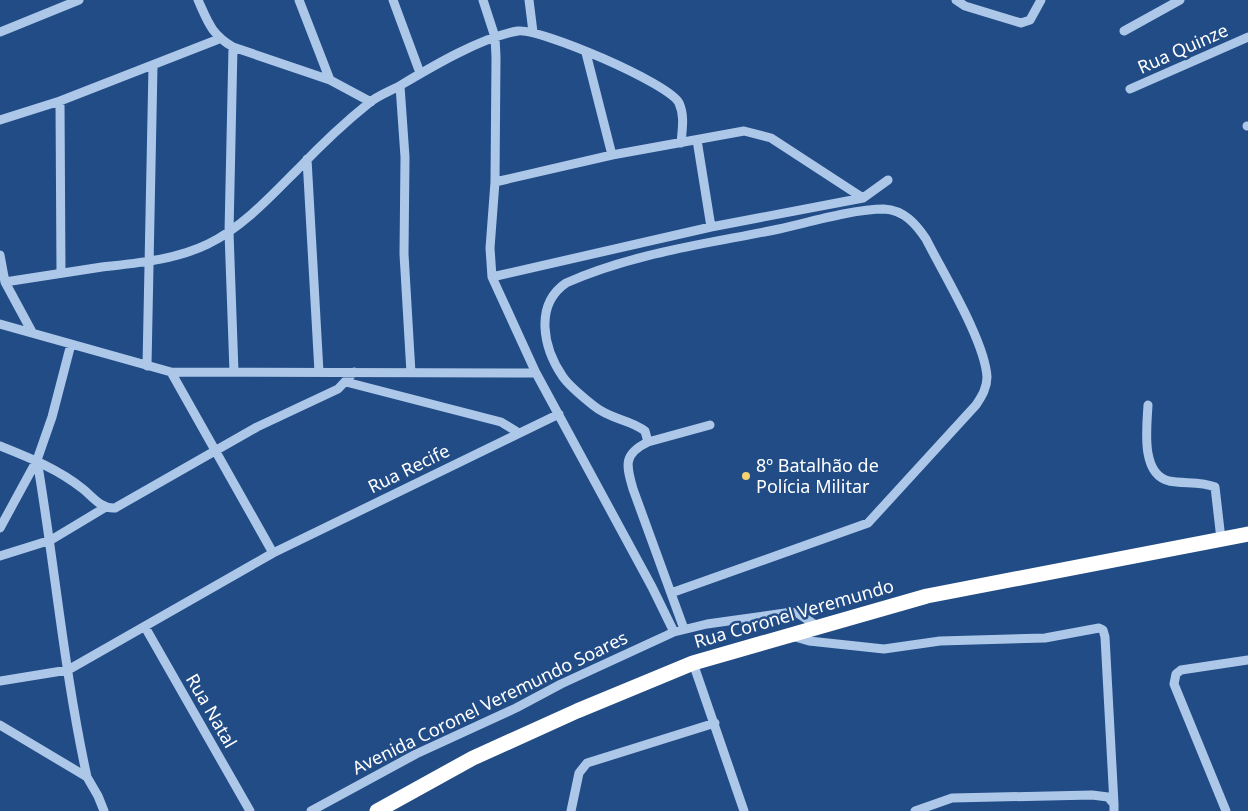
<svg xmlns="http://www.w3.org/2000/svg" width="1248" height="811" font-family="'Noto Sans',sans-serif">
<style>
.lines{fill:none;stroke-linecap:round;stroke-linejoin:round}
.minor{stroke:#adc7e9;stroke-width:9}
.highway{stroke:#fff;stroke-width:15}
.poi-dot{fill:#f5d16f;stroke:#224c86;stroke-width:2}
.labels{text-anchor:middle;stroke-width:5;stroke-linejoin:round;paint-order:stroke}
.street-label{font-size:18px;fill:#fff;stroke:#224c86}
.poi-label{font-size:18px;fill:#fff;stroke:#224c86;text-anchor:start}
</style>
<rect width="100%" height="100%" fill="#224c86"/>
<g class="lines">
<path class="minor" d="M198 0C208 22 211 34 233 47L330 80 371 102
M299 0 330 80
M393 0 420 73
M483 0 495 37 496 57 495 182 490 248 492 277 536 373 652 587 674 632
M529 0 533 32
M956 0 965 6 1021 23 1030 20 1041 0
M1124 31 1180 0
M0 32 79 0
M233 47 229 232 234 372
M586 53 612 155
M400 86 405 157 404 254 411 373
M1130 89 1248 37
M60 101 61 273
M0 120 60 101 219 39
M1247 126H1248
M697 140 711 227
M307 159 319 372
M495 182 612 155 744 131 771 138 863 198
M0 255 5 282 32 332
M492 277 711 227 863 198 888 180
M5 282C37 277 69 272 102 267 137 263 175 260 208 244 243 227 271 196 298 169 320 146 344 123 369 103 378 95 391 91 401 85 433 66 482 37 518 31 540 28 669 83 679 103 685 116 682 130 681 143
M0 324 171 372 536 373
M147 366 153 66
M346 382 501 422 519 433
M1148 405C1147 426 1140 474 1169 481 1183 484 1201 481 1215 487L1221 539
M648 442 710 425
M0 446C30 458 58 469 83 489 93 497 101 509 115 508L257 427 338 389 354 372
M37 460C55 566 64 672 87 777
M0 528 37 460 52 417 71 344
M273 553 559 414
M0 556 51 540 106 507
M671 593 868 523 976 405C982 396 987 388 987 377 985 341 943 273 926 239 916 224 904 210 884 209 854 209 810 222 779 229 706 244 634 253 566 283 534 305 543 348 563 377 570 387 584 398 594 406 611 420 630 419 645 431L648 442C623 454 626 465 633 489L684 629
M145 627 250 811
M792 636 809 641 884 649 940 641 1045 638 1099 628 1103 630 1105 637 1114 804
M693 663 744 811
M0 681 68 670 273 553 171 372
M0 725 87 777 98 796 104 811
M311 811 416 754 516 708 561 684 674 632 707 624 792 612 799 614 817 626
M571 811 579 773 587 763 715 723
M915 811 952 798 1092 795 1108 797 1114 804V811
M1226 811 1174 684 1176 674 1181 670 1248 660"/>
<path class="highway" d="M377 811 473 758 577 711 693 663 927 596 1248 534"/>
</g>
<circle class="poi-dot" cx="746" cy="476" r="5"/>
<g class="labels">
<g class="street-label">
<text transform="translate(1183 49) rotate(-24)" y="6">Rua Quinze</text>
<text transform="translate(409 469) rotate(-26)" y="6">Rua Recife</text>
<text transform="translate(794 614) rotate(-16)" y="6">Rua Coronel Veremundo</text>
<text transform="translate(490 703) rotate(-26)" y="6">Avenida Coronel Veremundo Soares</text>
<text transform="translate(211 711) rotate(60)" y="6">Rua Natal</text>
</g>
<g class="poi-label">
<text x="756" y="472">8º Batalhão de<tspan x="756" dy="21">Polícia Militar</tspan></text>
</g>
</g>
</svg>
